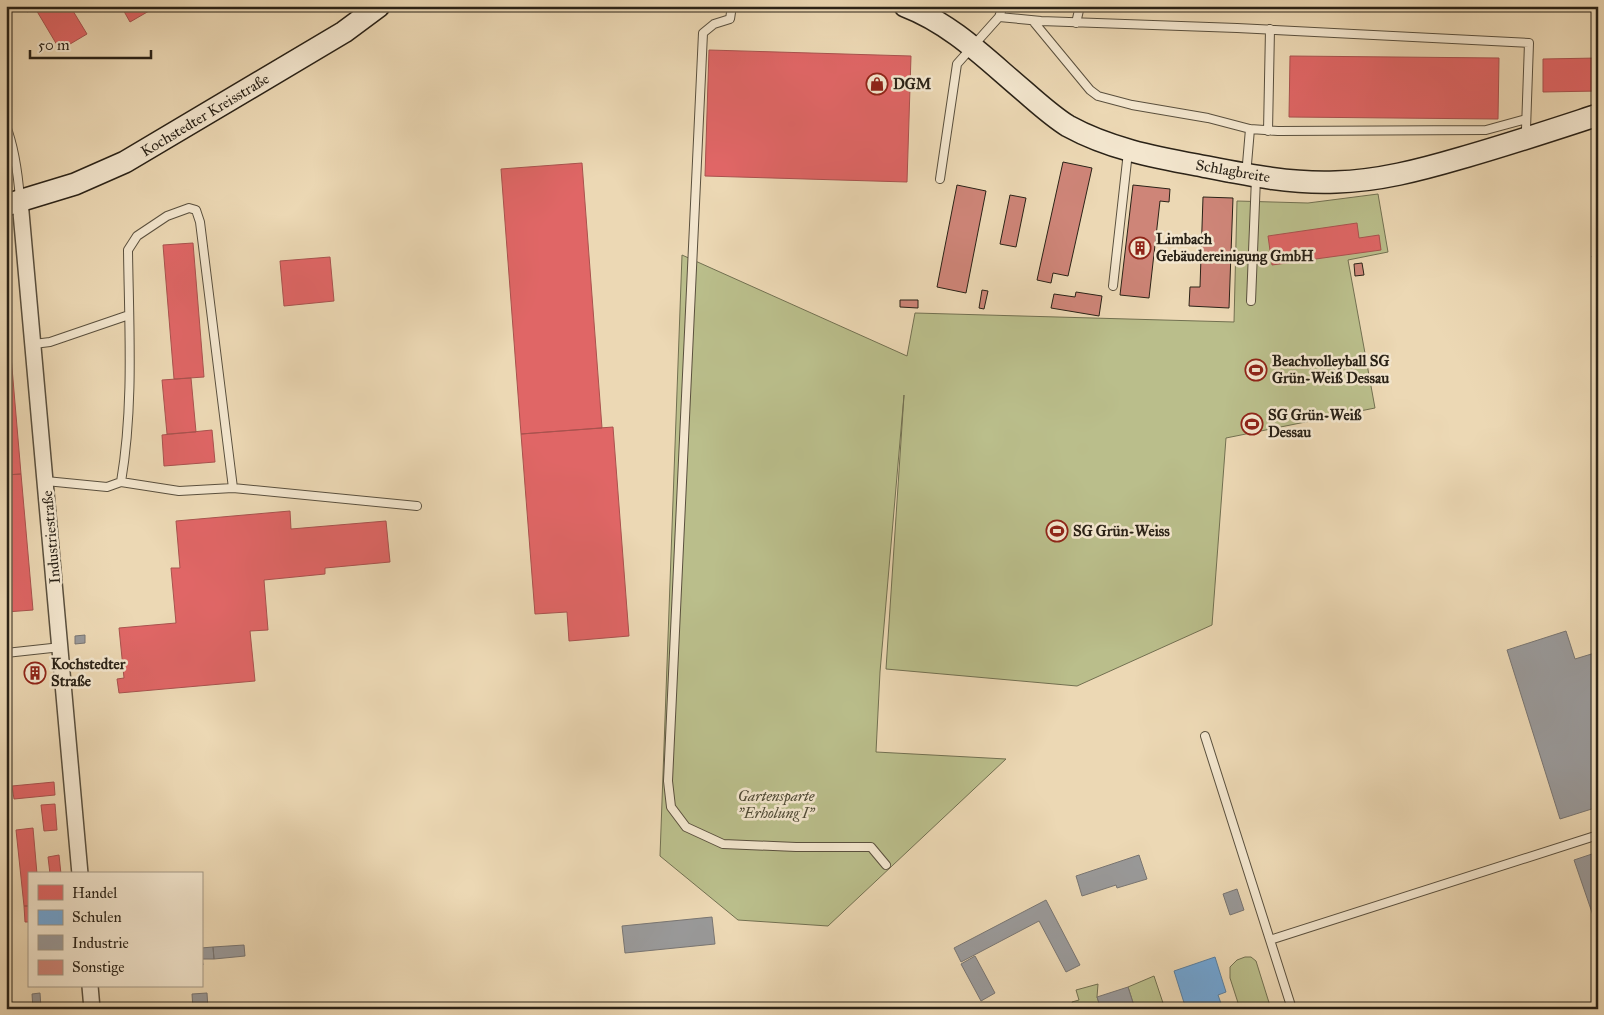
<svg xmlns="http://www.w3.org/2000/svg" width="1604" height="1015" font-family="'IM FELL Great Primer',serif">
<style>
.green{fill:#babe8b;stroke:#727051}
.shops{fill:#e06666;stroke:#a9524e}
.schools{fill:#6fa8dc;stroke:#5a80a1}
.industry{fill:#999;stroke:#787572}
.building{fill:#ce8578;stroke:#2a2217}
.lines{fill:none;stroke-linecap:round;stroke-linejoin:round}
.lane-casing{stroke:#5a503e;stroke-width:10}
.street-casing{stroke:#5a503e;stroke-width:18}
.secondary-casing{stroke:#2a2217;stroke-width:24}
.lane{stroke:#f3e6ce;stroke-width:8}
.street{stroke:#f3e6ce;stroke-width:15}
.secondary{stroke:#f3e6ce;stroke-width:21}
.labels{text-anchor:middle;stroke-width:5;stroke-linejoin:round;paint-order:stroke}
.poi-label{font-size:15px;font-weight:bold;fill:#2a2217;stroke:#f3e6ce;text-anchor:start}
.street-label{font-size:15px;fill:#2a2217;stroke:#f3e6ce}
.park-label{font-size:15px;font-style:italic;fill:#4e4934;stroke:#f3e6ce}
</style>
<rect width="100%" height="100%" fill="#ecd8b4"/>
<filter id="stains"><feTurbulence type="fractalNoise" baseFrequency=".004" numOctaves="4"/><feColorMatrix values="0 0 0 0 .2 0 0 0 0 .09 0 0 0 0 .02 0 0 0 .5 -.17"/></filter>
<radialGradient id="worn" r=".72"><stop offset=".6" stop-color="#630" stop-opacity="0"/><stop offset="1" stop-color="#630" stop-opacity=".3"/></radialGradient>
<path class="green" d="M1378 194 1388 252 1348 260 1375 408 1226 438 1212 625 1077 686 886 669 904 395 880 672 876 752 1006 759 828 926 738 920 660 856 682 255 907 356 915 313 1234 322 1237 201 1308 203Z
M1245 957H1251L1256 961 1271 1009H1240L1230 978V967L1237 960Z
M1154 976 1165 1009H1135L1128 987Z
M1098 984 1097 997 1101 1009H1074L1072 1002 1079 1000 1076 990Z"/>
<path class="shops" d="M24 6H70L87 34 60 50 35 8 27 12Z
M121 6H146L149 11 130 22Z
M709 50 911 56 907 182 705 176Z
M1290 56 1499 58 1498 119 1289 117Z
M1598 58V91L1543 92V59Z
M582 163 602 428 521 434 501 169Z
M1357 223 1359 238 1379 235 1381 250 1272 265 1268 236Z
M193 243 204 377 174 379 163 245Z
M330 257 334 301 284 306 280 261Z
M6 356H11L21 474 6 475Z
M191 378 196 432 167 434 162 380Z
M613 427 629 636 569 641 567 612 535 614 521 434Z
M212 430 215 462 164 466 162 435Z
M21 474 33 610 6 612V475Z
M290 511 291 529 386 521 390 562 325 568V574L264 580 268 630 250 631 255 681 119 693 117 679 124 678 119 628 176 623 171 568H180L176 521Z
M54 782 55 795 14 799 12 786Z
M55 804 57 830 44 831 41 805Z
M33 828 37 874H29V906H24L16 830Z
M59 855 61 874H50L48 857Z
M24 906H29V922H25Z"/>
<path class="schools" d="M1215 957 1226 992 1218 995 1223 1009H1186L1174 971Z"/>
<path class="industry" d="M1566 631 1575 659 1598 652V807L1560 819 1507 650Z
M85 635V643L75 644V636Z
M42 668 43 676 29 678 28 670Z
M1598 852V930L1574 860Z
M1139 855 1147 879 1117 888 1116 885 1082 896 1076 876Z
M1237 889 1244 910 1230 915 1223 894Z
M1046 900 1080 965 1066 972 1039 921 961 962 954 948Z
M712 917 715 944 625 953 622 926Z
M244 945 245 956 214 959 213 947Z
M213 947 214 959H202L203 965H201V948Z
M975 956 995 993 981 1001 961 964Z
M1128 987 1135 1009H1101L1097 997Z
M40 993 41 1008 33 1009 32 994Z
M207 993 208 1009H193L192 994Z"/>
<path class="building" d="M1063 162 1092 168 1068 276 1053 273 1051 283 1037 280Z
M957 185 986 191 966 293 937 287Z
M1133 185 1170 189 1169 202 1160 201 1149 298 1120 295Z
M1010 195 1026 198 1016 247 1000 244Z
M1203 197 1233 198 1229 308 1189 306 1190 287H1200Z
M1597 254 1598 273H1597L1592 256Z
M1362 263 1364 275 1355 276 1354 264Z
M982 290 988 291 984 309 979 308Z
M1076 292 1102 296 1099 316 1051 308 1054 294 1075 297Z
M900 300H918V308L900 307Z"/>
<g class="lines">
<g class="lane-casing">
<path id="lane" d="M732 6 730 19 714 24 703 33 668 781 671 807 686 827 723 844 796 847H871L886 865
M999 17 1003 6
M1033 21 1090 90 1098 96 1132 105 1208 118 1250 129 1278 131 1486 130 1526 119
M1076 23 1080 6
M6 126C15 149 18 174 20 199
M1268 131 1270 29
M1244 174 1247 164 1250 129
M940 179 957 64 999 17 1041 21 1237 28 1529 43 1526 129 1529 135
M1113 286 1128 152
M1251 301 1256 178
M34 344 50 342 129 315
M46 481 107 487 121 482C134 406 129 327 128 250L137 236 167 216 189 208 196 210 200 222 233 488 417 506
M121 482 179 491 233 488
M6 653 61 647
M1205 736 1270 940
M1292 1009 1270 940 1598 835"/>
</g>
<g class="street-casing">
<path id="street" d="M20 201 80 874
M90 986 92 1009"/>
</g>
<g class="secondary-casing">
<path id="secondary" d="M905 6C952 24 986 59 1024 91 1038 103 1052 116 1068 126 1108 148 1153 157 1197 165 1243 174 1289 184 1336 182 1378 181 1420 170 1461 158 1507 145 1552 130 1598 115
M6 205 75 184 125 162 344 32 379 6"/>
</g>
<use href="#lane" class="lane"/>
<use href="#street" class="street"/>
<use href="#secondary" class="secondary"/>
</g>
<defs>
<g id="shop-ring" transform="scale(1.125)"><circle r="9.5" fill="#f3e6ce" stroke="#8f2418" stroke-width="1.5"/><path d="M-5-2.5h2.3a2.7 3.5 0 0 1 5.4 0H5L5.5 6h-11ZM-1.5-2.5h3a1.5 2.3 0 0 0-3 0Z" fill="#8f2418"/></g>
<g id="building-ring" transform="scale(1.125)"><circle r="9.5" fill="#f3e6ce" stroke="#8f2418" stroke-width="1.5"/><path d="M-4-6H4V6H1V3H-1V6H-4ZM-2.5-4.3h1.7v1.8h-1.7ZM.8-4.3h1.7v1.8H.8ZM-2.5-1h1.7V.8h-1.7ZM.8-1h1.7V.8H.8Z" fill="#8f2418"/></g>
<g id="stadium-ring" transform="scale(1.125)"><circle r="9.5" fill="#f3e6ce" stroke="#8f2418" stroke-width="1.5"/><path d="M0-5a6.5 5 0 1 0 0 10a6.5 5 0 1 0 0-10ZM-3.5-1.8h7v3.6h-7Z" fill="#8f2418"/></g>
</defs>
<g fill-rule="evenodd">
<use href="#shop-ring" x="877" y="84"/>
<use href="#building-ring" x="1140" y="248"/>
<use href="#stadium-ring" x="1256" y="370"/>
<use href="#stadium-ring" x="1252" y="424"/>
<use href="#stadium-ring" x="1057" y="531"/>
<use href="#building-ring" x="35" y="673"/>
</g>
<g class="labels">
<g class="poi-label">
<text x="893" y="89">DGM</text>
<text x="1156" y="244">Limbach<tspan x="1156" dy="17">Gebäudereinigung GmbH</tspan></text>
<text x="1272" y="366">Beachvolleyball SG<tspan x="1272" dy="17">Grün-Weiß Dessau</tspan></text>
<text x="1268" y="420">SG Grün-Weiß<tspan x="1268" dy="17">Dessau</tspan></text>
<text x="1073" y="536">SG Grün-Weiss</text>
<text x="51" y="669">Kochstedter<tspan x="51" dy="17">Straße</tspan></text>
</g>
<g class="street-label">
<text transform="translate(205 115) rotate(-31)" y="5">Kochstedter Kreisstraße</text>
<text transform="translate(1233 171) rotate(10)" y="5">Schlagbreite</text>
<text transform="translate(51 537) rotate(-95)" y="5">Industriestraße</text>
</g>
<g class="park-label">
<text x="776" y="801">Gartensparte<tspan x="776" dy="17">"Erholung I"</tspan></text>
</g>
</g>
<rect width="1604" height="1015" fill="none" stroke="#ecd8b4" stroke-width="25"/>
<rect x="8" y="8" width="1589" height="1000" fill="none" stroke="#2a2217" stroke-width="2.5"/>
<rect x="12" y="12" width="1579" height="990" fill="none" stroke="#2a2217"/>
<rect x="28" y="872" width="175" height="115" fill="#f3e6ce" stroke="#a39885"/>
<rect x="38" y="885" width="25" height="15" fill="#e06666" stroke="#a39885"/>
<text x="72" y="898" font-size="15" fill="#2a2217">Handel</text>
<rect x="38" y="910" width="25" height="15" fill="#6fa8dc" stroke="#a39885"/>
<text x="72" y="922" font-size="15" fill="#2a2217">Schulen</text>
<rect x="38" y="935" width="25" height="15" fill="#999999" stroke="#a39885"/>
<text x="72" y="948" font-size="15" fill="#2a2217">Industrie</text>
<rect x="38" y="960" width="25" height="15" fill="#ce8578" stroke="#a39885"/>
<text x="72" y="972" font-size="15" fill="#2a2217">Sonstige</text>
<path d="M30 50v8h121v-8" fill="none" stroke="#2a2217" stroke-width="2.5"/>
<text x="38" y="50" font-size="15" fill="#2a2217" stroke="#f3e6ce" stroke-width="4" paint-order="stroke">50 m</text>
<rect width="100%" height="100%" filter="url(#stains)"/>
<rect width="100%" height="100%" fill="url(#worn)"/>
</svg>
